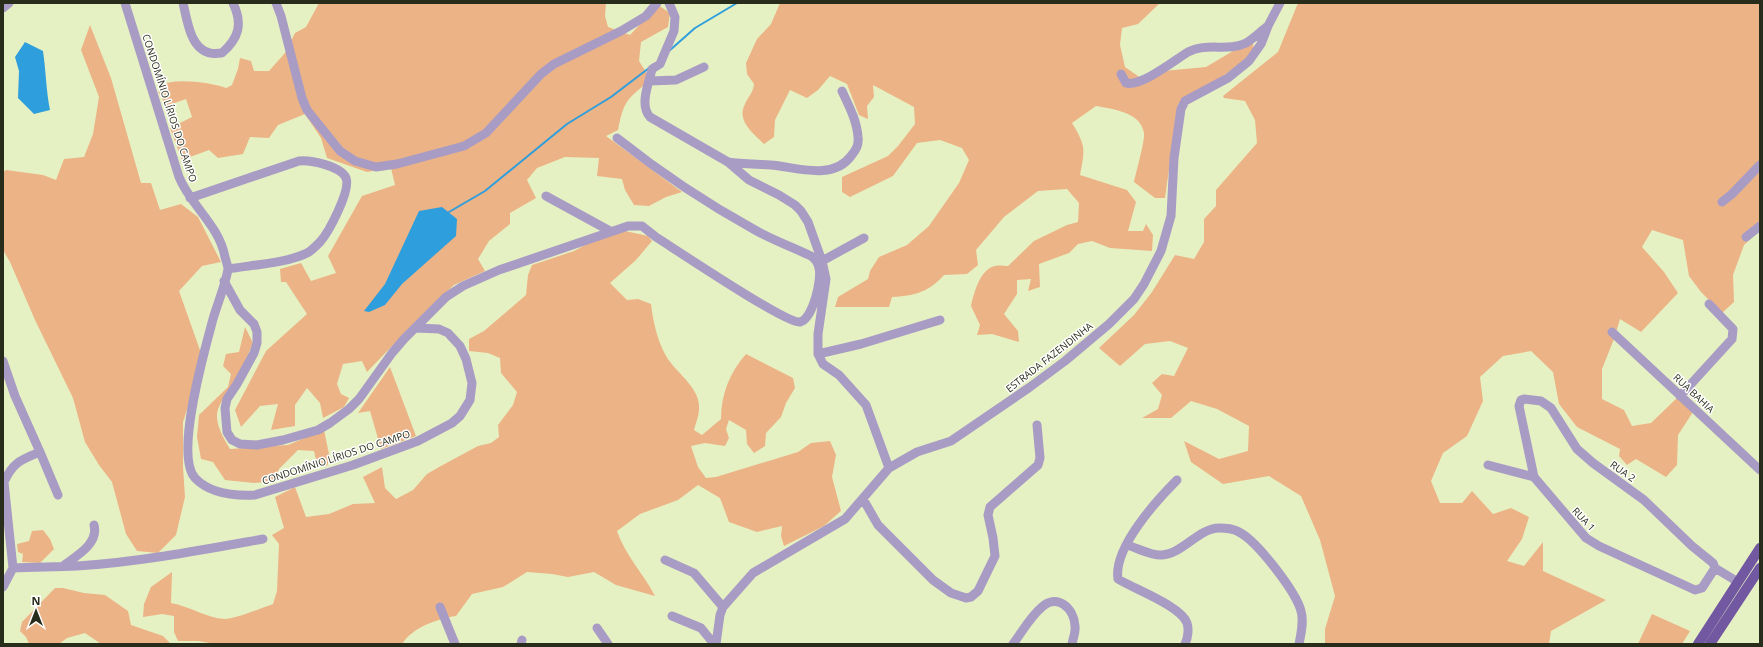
<svg xmlns="http://www.w3.org/2000/svg" width="1763" height="647" font-family="'Open Sans',sans-serif">
<style>
.green{fill:#ecb386}
.water{fill:#2e9edd}
.lines{fill:none;stroke-linecap:round;stroke-linejoin:round}
.stream{stroke:#2e9edd;stroke-width:2}
.minor{stroke:#a89cc5;stroke-width:9}
.major{stroke:#7258a1;stroke-width:10}
.labels{text-anchor:middle;stroke-width:3;stroke-linejoin:round;paint-order:stroke}
.street-label{font-size:10px;fill:#282c1a;stroke:#fff}
</style>
<rect width="100%" height="100%" fill="#e6f1c3"/>
<path class="green" d="M319 3H606L605 16 608 27 630 35 658 5 670 13 668 27 641 42 639 61 651 80C627 99 624 100 618 130L606 136 682 192 666 197 649 206 634 205 625 190 622 179 597 176 599 158 565 157 537 168 527 180 536 198 510 213V224L489 241 478 259 485 271 454 285 421 316 367 372 362 361 343 364 337 384 341 394 349 398 344 407 323 418 320 403 307 388 295 405V426L271 430 278 404 260 406 241 427 235 410 266 351 307 314 286 282H281L280 269 301 263 311 281 336 273 328 256 362 196 395 185 391 168 367 172 327 158 321 138 305 114 278 125 269 138 250 137 243 154 218 158 209 150 182 160 170 128 192 117 186 99 166 106 158 91C160 89 163 85 165 84 177 78 214 83 226 88L232 85 238 69 240 58 251 61 254 71H269L285 53 295 33 306 27Z
M780 3H1160L1138 24 1122 28 1120 45 1125 67 1145 81 1163 71 1206 67 1233 51 1253 43 1254 53 1219 79 1178 104 1165 198H1155L1134 182C1136 172 1145 141 1144 133 1141 112 1112 109 1096 106L1072 123C1086 146 1085 149 1080 175L1127 190 1136 202 1128 231H1143L1146 224 1153 235 1152 251 1110 248 1092 241 1078 244 1069 253 1039 264 1040 287 1028 291 1031 279 1017 280V294L1004 314 1018 331 1019 342 992 334 977 335 980 325 971 306C974 293 980 269 995 266 999 265 1004 266 1008 266L1034 241 1067 225 1078 222 1079 203 1067 189 1038 191 1004 217 976 250 978 265 967 274 944 275C929 292 914 296 892 297L889 307H835L838 297 868 279 870 271 879 257 907 245 929 226 959 183 969 160 962 148 940 140 917 143 893 176 850 197 842 192V177L888 156 898 146 915 124 914 107 873 85 874 97 867 106 868 119 859 115 847 84 830 76 818 90 807 98 790 90 775 120 774 137 764 144C754 134 736 121 745 104 748 97 753 93 754 84L747 74 746 63 757 39 771 24Z
M1298 3H1760V230L1744 245 1733 275 1734 302 1722 313 1701 292 1689 276 1683 240 1652 230 1642 247 1664 272 1678 293 1641 332 1620 319 1614 339 1602 369V399L1624 410 1632 426 1651 423 1678 397 1693 412 1678 435 1677 465 1666 477 1636 459 1627 465 1619 456 1620 449 1577 427 1559 404 1553 372 1531 351 1503 356 1480 377 1483 401 1467 436 1443 453 1431 481 1440 503H1462L1472 491 1493 514 1511 508 1529 517 1522 539 1507 561 1524 566 1543 542V571L1606 600 1551 631 1549 644H1325V629L1335 596 1320 540 1301 496 1269 476 1223 484 1191 462 1184 441 1219 459 1248 451 1249 426 1217 409 1191 401 1171 418H1142L1158 409 1162 395 1152 383 1162 374 1174 376 1188 348 1170 341 1145 344 1120 366 1099 348 1134 315 1152 292 1175 255 1194 259 1204 242V219L1216 206V190L1257 143 1255 120 1245 101 1224 98 1223 96 1278 52Z
M90 25 111 78 141 183H151L160 210 181 204 198 217 221 262 202 266 179 291 201 353 198 376 183 422V467L185 497 176 535 158 553 137 551 126 534 112 482 99 465 85 442 73 398 35 320 10 262 3 250V172L6 170 43 175 56 180 64 159 84 157 93 134 99 97 81 50Z
M625 231 648 236 652 241 636 260 610 283 627 300 638 299 651 304C653 321 657 339 665 354 674 372 701 387 699 409 699 415 696 423 694 430L702 435 721 419C721 394 730 372 746 354L793 378 795 388 786 403 781 417 766 433 765 446 754 453 747 444 746 430 729 420 726 429 729 438 725 446 705 443 691 446 698 467 706 478 716 477 798 452 811 443 830 441 836 455 832 477 841 511 824 526 784 546 781 536 782 526 757 532 729 522 720 498 698 485 678 500 640 514 617 531C625 555 643 573 655 596L616 585 594 572 568 577 552 574 527 572 503 587 472 594 456 616C437 619 413 627 402 644H216L198 641H178L174 632V616L162 614 143 617 144 604 151 587 172 572 171 603C189 606 206 618 225 619 234 619 262 608 273 604L277 591 279 544 272 535 284 528 275 497 295 487 306 517 329 514 353 504 375 503 363 477 382 467 385 488 396 499 413 490 427 474 439 467 478 446 491 443 499 437 498 425 513 405 517 392 501 373 500 358 488 353 469 351V339L484 331 526 295 528 275 532 265 574 251 604 235Z
M245 327 253 343C248 354 244 365 239 375 219 408 206 410 230 449L288 445 324 430 330 459 327 466 316 460 314 451 298 450 279 469 274 481 254 483 225 480 213 462 201 459 197 437 199 415 228 387 231 374 223 366 226 354 239 352Z
M390 367 416 436 381 449 370 411 358 413Z
M43 530 50 539 54 549 40 563 22 562 23 554 18 552 17 544 29 541 32 531Z
M55 588H63L84 593 105 595 128 611 131 625 163 636 171 644H101L85 633 67 638 59 644H29L26 637 20 631 22 622Z
M1652 614 1690 631 1682 644H1638Z"/>
<path class="water" d="M25 42 43 51C46 71 46 90 50 110L34 114 18 98 19 71 15 57Z
M442 207 457 219 456 236 402 284 385 305 369 312 364 311 385 284 419 211Z"/>
<g class="lines">
<path class="stream" d="M669 51 695 28 737 3
M449 212 485 191 567 124 611 97 649 68"/>
<path class="minor" d="M125 3 179 177C191 206 219 225 225 257 226 261 228 266 228 269 226 283 217 305 213 319 205 349 174 455 195 478 210 494 235 496 255 495L353 465 418 441 452 423 460 416 470 400 472 383 466 359 460 346 448 333 439 329 417 328
M183 3C187 19 190 49 210 53 214 54 218 53 222 53 239 38 243 24 233 3
M276 3 281 16 302 98 307 110 340 151 355 161 376 167 397 164 464 146 486 133 541 74 554 64 621 31 646 16 657 3
M669 3 675 17 674 31 660 64 652 69C649 83 639 105 650 117L728 162 749 180 779 195 795 205 801 211 808 222 822 261 826 279 818 334V354L823 364 839 375 866 405 889 468
M3 8 9 3
M1121 74 1126 83C1141 87 1175 60 1188 52 1206 42 1228 52 1246 43 1253 39 1261 31 1268 26
M650 81 676 80 704 67
M728 162C742 164 756 164 771 165 795 167 833 181 851 156 856 150 859 145 858 137 857 121 849 106 842 91
M546 196 610 231
M190 198 299 161C311 160 341 166 346 178 351 190 329 232 320 242 317 245 313 249 309 252 289 263 251 265 228 269
M1722 202 1732 194 1760 165
M1746 237 1760 226
M822 261 864 238
M224 281 240 310 254 324 257 332V343L254 353 237 384 227 399 225 408 227 432 232 440 240 444 257 445 283 440 318 430 330 423 349 409 359 399 392 353 404 339 446 297 463 286 499 270 628 226H642L656 237C675 249 786 324 800 322 813 319 822 279 819 268 818 262 815 259 811 256 792 247 773 240 755 230 706 203 661 173 617 138
M1612 332 1760 470
M818 354 861 344 940 320
M3 361 15 396 40 452C21 460 13 462 4 482L13 568 3 587
M1680 396 1732 339 1733 329 1709 304
M1524 399 1541 401 1551 408 1577 449 1593 463 1644 500 1692 546 1713 563 1715 568 1702 588 1695 590 1599 546 1586 538 1534 477 1519 406 1521 400Z
M40 452 58 495
M1488 465 1534 477
M1177 480C1157 500 1113 548 1118 579 1134 589 1181 606 1187 623 1189 629 1188 638 1185 644
M863 499 878 525 933 580 951 593 966 598 971 597 978 591 995 556 993 538 988 515 990 507 1038 465 1040 458 1037 425
M1127 545C1138 548 1151 556 1162 555 1182 554 1199 528 1219 528 1224 528 1233 529 1237 531 1256 539 1296 592 1301 611 1304 621 1301 634 1299 644
M665 560 694 573 723 607
M63 566C76 556 99 544 94 525
M13 568C34 567 56 567 77 566 139 562 202 550 263 539
M1715 568 1738 582
M440 607 455 644
M672 616 701 628 714 644
M597 628 608 644
M521 644 522 640
M716 644 720 615 723 607 753 573 845 519 889 468 917 452 951 441 1030 387 1065 361 1109 324 1134 299 1144 284 1161 251 1171 216 1174 158 1181 109 1185 101 1228 78 1249 61 1261 44 1268 26 1280 3
M1013 644C1022 632 1030 617 1042 607 1057 593 1074 608 1075 626 1076 632 1073 638 1072 644"/>
<path class="major" d="M1698 644 1760 548
M1710 644 1760 568"/>
</g>
<g class="labels">
<g class="street-label">
<text transform="translate(170 108) rotate(72)" y="4">CONDOMÍNIO LÍRIOS DO CAMPO</text>
<text transform="translate(1049 357) rotate(-38)" y="4">ESTRADA FAZENDINHA</text>
<text transform="translate(1694 393) rotate(43)" y="4">RUA BAHIA</text>
<text transform="translate(336 457) rotate(-18)" y="4">CONDOMÍNIO LÍRIOS DO CAMPO</text>
<text transform="translate(1623 471) rotate(35)" y="4">RUA 2</text>
<text transform="translate(1584 519) rotate(47)" y="4">RUA 1</text>
</g>
</g>
<rect width="1763" height="647" fill="none" stroke="#282c1a" stroke-width="8"/>
<g transform="translate(36 611)" stroke="#ffffff" stroke-width="3" paint-order="stroke">
<path d="M0-3L7 15L0 10L-7 15Z" fill="#282c1a"/>
<text y="-6" font-size="11" font-weight="bold" text-anchor="middle" fill="#282c1a">N</text>
</g>
</svg>
